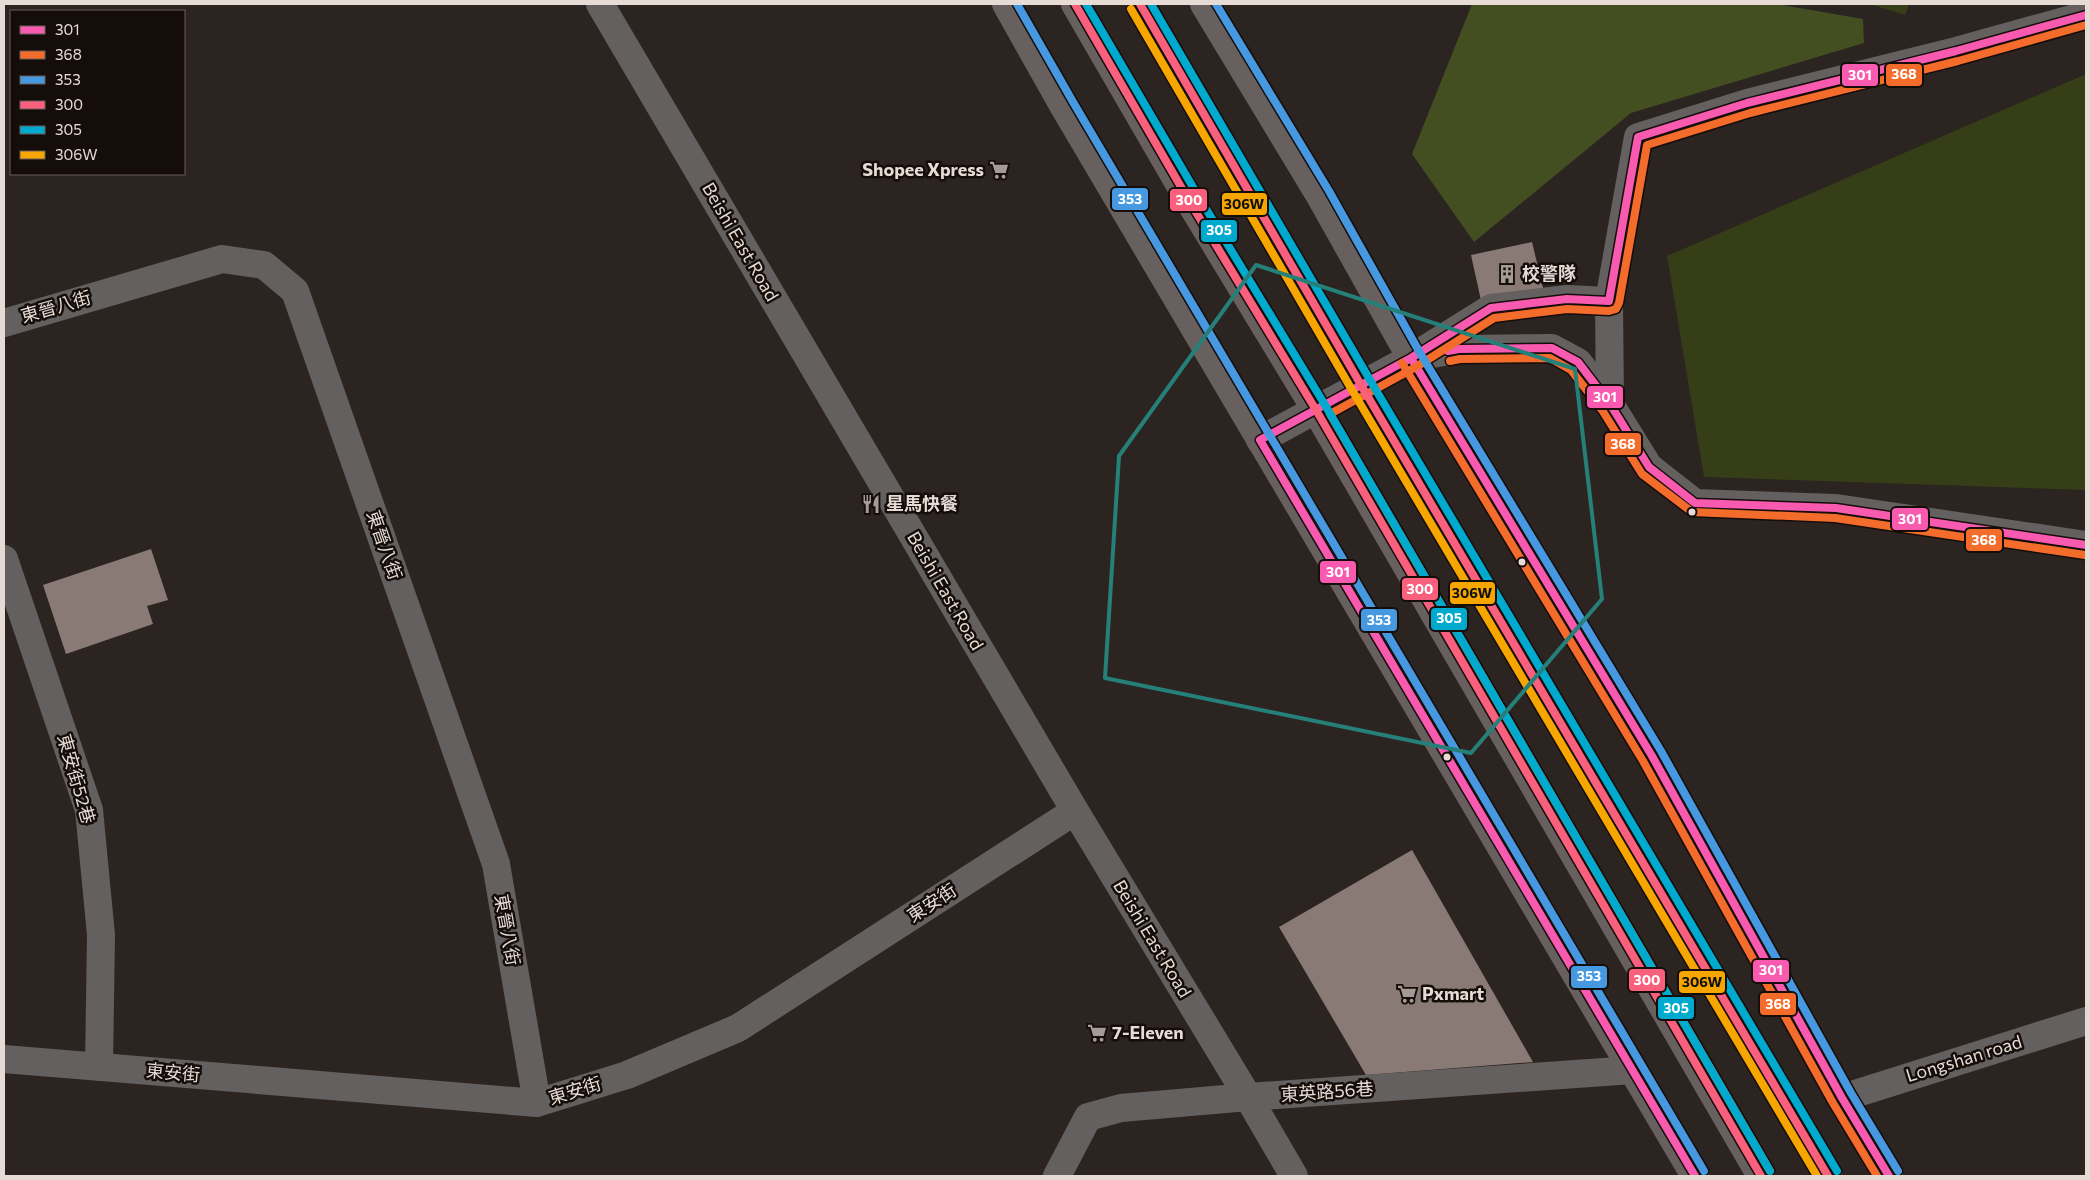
<svg xmlns="http://www.w3.org/2000/svg" width="2090" height="1180" font-family="Commissioner,'Noto Sans TC',sans-serif">
<style>
.green{fill:#353e16}
.forest{fill:#434e21}
.building{fill:#8a7a76}
.lines{fill:none;stroke-linecap:round;stroke-linejoin:round}
.minor{stroke:#64605f;stroke-width:28}
.major{stroke:#67605f;stroke-width:28}
.bus-1-casing{stroke:#150d0a;stroke-width:11}
.bus-2-casing{stroke:#150d0a;stroke-width:11}
.bus-3-casing{stroke:#150d0a;stroke-width:11}
.bus-4-casing{stroke:#150d0a;stroke-width:11}
.bus-5-casing{stroke:#150d0a;stroke-width:11}
.bus-6-casing{stroke:#150d0a;stroke-width:11}
.bus-1{stroke:#f75aaf;stroke-width:8}
.bus-2{stroke:#f36c2b;stroke-width:8}
.bus-3{stroke:#4699e1;stroke-width:8}
.bus-4{stroke:#f8607d;stroke-width:8}
.bus-5{stroke:#00a9ce;stroke-width:8}
.bus-6{stroke:#f7a600;stroke-width:8}
.marked{fill:none;stroke:#248078;stroke-width:4;stroke-linejoin:round}
.bus-dot{fill:#e6dbd5;stroke:#150d0a;stroke-width:2}
.labels{text-anchor:middle;stroke-width:5;stroke-linejoin:round;paint-order:stroke}
.poi-label{font-size:18px;font-weight:bold;fill:#e6dbd5;stroke:#150d0a;text-anchor:start}
.street-label{font-size:18px;fill:#e6dbd5;stroke:#150d0a}
.line-badge{stroke:#150d0a;stroke-width:2}
.badge-label{font-size:14px;text-anchor:middle;font-weight:bold;fill:#fff}
.pale-badge-label{font-size:14px;text-anchor:middle;font-weight:bold;fill:#111}
</style>
<rect width="100%" height="100%" fill="#2c2420"/>
<path class="green" d="M1869 4H1909L1905 15Z
M2086 74V490L1704 477 1667 256Z"/>
<path class="forest" d="M1472 4H1777L1863 19 1864 43 1631 113 1474 242 1412 154Z"/>
<path class="building" d="M1532 242 1544 292 1482 305 1471 255Z
M151 549 168 600 147 606 153 624 66 654 43 585Z
M1412 850 1533 1062 1366 1075 1279 927Z"/>
<g class="lines">
<path class="minor" d="M600 4 1075 811 1248 1097 1294 1176
M4 323 222 259 264 265 295 291 496 864 537 1103
M1411 358 1459 349 1552 348 1578 362 1610 404 1649 467 1695 503 1836 508 2086 545
M1610 404 1609 301 1638 137 1747 103 1956 51 2086 15
M1260 440 1411 358 1491 308 1567 299 1609 301
M4 559 89 810 101 935 99 1067
M4 1059 537 1103 627 1075 738 1028 1075 811
M1842 1098 2086 1021
M1057 1176 1088 1117 1121 1108 1248 1097 1633 1070"/>
<path class="major" d="M1006 4 1064 107 1695 1176
M1075 4 1188 199 1316 410 1761 1176
M1140 4 1361 385 1828 1176
M1204 4 1320 196 1411 358 1652 756 1842 1098 1889 1176"/>
<g class="bus-1-casing">
<path id="bus-1" d="M1448 351 1459 349 1552 348 1578 362 1610 404 1649 467 1695 503 1836 508 2086 545
M1411 358 1652 756 1842 1098 1889 1176
M1695 1176 1260 440 1411 358 1491 308 1567 299 1609 301 1638 137 1747 103 1956 51 2086 15"/>
</g>
<g class="bus-2-casing">
<path id="bus-2" d="M1450 361 1460 359 1550 358 1571 370 1602 410 1642 474 1692 512 1835 518 2085 555
M1402 363 1643 761 1833 1103 1877 1176
M1770 1171 1330 414 1416 367 1494 318 1567 309 1609 311 1616 309 1619 303 1647 145 1750 113 1958 61 2086 25"/>
</g>
<g class="bus-3-casing">
<path id="bus-3" d="M1017 4 1073 102 1704 1171
M1216 4 1329 191 1420 353 1661 751 1851 1093 1898 1171"/>
</g>
<g class="bus-4-casing">
<path id="bus-4" d="M1075 4 1188 199 1316 410 1761 1176
M1140 4 1361 385 1828 1176"/>
</g>
<g class="bus-5-casing">
<path id="bus-5" d="M1086 4 1197 194 1325 405 1770 1171
M1151 4 1370 380 1837 1171"/>
</g>
<g class="bus-6-casing">
<path id="bus-6" d="M1131 9 1352 390 1817 1176"/>
</g>
<use href="#bus-1" class="bus-1"/>
<use href="#bus-2" class="bus-2"/>
<use href="#bus-3" class="bus-3"/>
<use href="#bus-4" class="bus-4"/>
<use href="#bus-5" class="bus-5"/>
<use href="#bus-6" class="bus-6"/>
</g>
<path class="marked" d="M1256 265 1575 369 1602 599 1471 753 1105 678 1119 456Z"/>
<defs>
<g id="supermarket-bare" transform="scale(1.5)"><path d="M-6-5.5h2.5l.6 2H6L4.5 2H-2.5L-4.4-4H-6ZM-1.5 3.2a1.3 1.3 0 1 0 .1 0ZM3 3.2a1.3 1.3 0 1 0 .1 0Z" fill="#a59b96" stroke="#150d0a" stroke-width="2.5" paint-order="stroke"/></g>
<g id="building-bare" transform="scale(1.5)"><path d="M-4-6H4V6H1V3H-1V6H-4ZM-2.5-4.3h1.7v1.8h-1.7ZM.8-4.3h1.7v1.8H.8ZM-2.5-1h1.7V.8h-1.7ZM.8-1h1.7V.8H.8Z" fill="#a59b96" stroke="#150d0a" stroke-width="2.5" paint-order="stroke"/></g>
<g id="restaurant-bare" transform="scale(1.5)"><path d="M-5-6h1v4h1v-4h1v4h1v-4h1v5L-1.5 .5V6h-2V.5L-5-1ZM5-6V6H3V1.5H1.5Q1.5-4 5-6Z" fill="#a59b96" stroke="#150d0a" stroke-width="2.5" paint-order="stroke"/></g>
</defs>
<g fill-rule="evenodd">
<use href="#supermarket-bare" x="999" y="170"/>
<use href="#building-bare" x="1507" y="274"/>
<use href="#restaurant-bare" x="871" y="504"/>
<use href="#supermarket-bare" x="1407" y="994"/>
<use href="#supermarket-bare" x="1097" y="1033"/>
</g>
<g class="bus-dot">
<circle cx="1692" cy="512" r="4.5"/>
<circle cx="1522" cy="562" r="4.5"/>
<circle cx="1447" cy="757" r="4.5"/>
</g>
<g class="labels">
<g class="poi-label">
<text x="984" y="176" text-anchor="end">Shopee Xpress</text>
<text x="1522" y="280">校警隊</text>
<text x="886" y="510">星馬快餐</text>
<text x="1422" y="1000">Pxmart</text>
<text x="1112" y="1039">7-Eleven</text>
</g>
<g class="street-label">
<text transform="translate(740 242) rotate(60)" y="6">Beishi East Road</text>
<text transform="translate(56 307) rotate(-16)" y="6">東晉八街</text>
<text transform="translate(384 545) rotate(71)" y="6">東晉八街</text>
<text transform="translate(945 591) rotate(60)" y="6">Beishi East Road</text>
<text transform="translate(76 779) rotate(74)" y="6">東安街52巷</text>
<text transform="translate(932 903) rotate(-33)" y="6">東安街</text>
<text transform="translate(507 930) rotate(80)" y="6">東晉八街</text>
<text transform="translate(1152 939) rotate(59)" y="6">Beishi East Road</text>
<text transform="translate(1964 1059) rotate(-17)" y="6">Longshan road</text>
<text transform="translate(173 1073) rotate(5)" y="6">東安街</text>
<text transform="translate(575 1091) rotate(-17)" y="6">東安街</text>
<text transform="translate(1327 1092) rotate(-4)" y="6">東英路56巷</text>
</g>
</g>
<g class="line-badge">
<rect x="1885" y="63" width="38" height="24" rx="5" fill="#f36c2b"/>
<rect x="1841" y="63" width="38" height="24" rx="5" fill="#f75aaf"/>
<rect x="1111" y="187" width="38" height="24" rx="5" fill="#4699e1"/>
<rect x="1169" y="188" width="39" height="24" rx="5" fill="#f8607d"/>
<rect x="1221" y="192" width="47" height="24" rx="5" fill="#f7a600"/>
<rect x="1200" y="219" width="38" height="24" rx="5" fill="#00a9ce"/>
<rect x="1586" y="385" width="38" height="24" rx="5" fill="#f75aaf"/>
<rect x="1604" y="432" width="38" height="24" rx="5" fill="#f36c2b"/>
<rect x="1891" y="507" width="38" height="24" rx="5" fill="#f75aaf"/>
<rect x="1965" y="528" width="38" height="24" rx="5" fill="#f36c2b"/>
<rect x="1319" y="560" width="38" height="24" rx="5" fill="#f75aaf"/>
<rect x="1401" y="577" width="38" height="24" rx="5" fill="#f8607d"/>
<rect x="1449" y="581" width="47" height="24" rx="5" fill="#f7a600"/>
<rect x="1430" y="607" width="38" height="24" rx="5" fill="#00a9ce"/>
<rect x="1360" y="608" width="38" height="24" rx="5" fill="#4699e1"/>
<rect x="1752" y="959" width="38" height="24" rx="5" fill="#f75aaf"/>
<rect x="1570" y="965" width="38" height="24" rx="5" fill="#4699e1"/>
<rect x="1628" y="968" width="38" height="24" rx="5" fill="#f8607d"/>
<rect x="1678" y="970" width="48" height="24" rx="5" fill="#f7a600"/>
<rect x="1759" y="992" width="38" height="24" rx="5" fill="#f36c2b"/>
<rect x="1657" y="996" width="38" height="24" rx="5" fill="#00a9ce"/>
</g>
<g class="badge-label">
<text x="1904" y="79">368</text>
<text x="1860" y="80">301</text>
<text x="1130" y="204">353</text>
<text x="1189" y="205">300</text>
<text x="1219" y="235">305</text>
<text x="1605" y="402">301</text>
<text x="1623" y="449">368</text>
<text x="1910" y="524">301</text>
<text x="1984" y="545">368</text>
<text x="1338" y="577">301</text>
<text x="1420" y="594">300</text>
<text x="1449" y="623">305</text>
<text x="1379" y="625">353</text>
<text x="1771" y="975">301</text>
<text x="1589" y="981">353</text>
<text x="1647" y="985">300</text>
<text x="1778" y="1009">368</text>
<text x="1676" y="1013">305</text>
</g>
<g class="pale-badge-label">
<text x="1244" y="209">306W</text>
<text x="1472" y="598">306W</text>
<text x="1702" y="987">306W</text>
</g>
<rect width="2090" height="1180" fill="none" stroke="#e6dbd5" stroke-width="10"/>
<rect x="10" y="10" width="175" height="165" fill="#150d0a" stroke="#695f5b"/>
<rect x="20" y="26" width="25" height="8" fill="#f75aaf" stroke="#695f5b"/>
<text x="55" y="35" font-size="15" fill="#e6dbd5">301</text>
<rect x="20" y="51" width="25" height="8" fill="#f36c2b" stroke="#695f5b"/>
<text x="55" y="60" font-size="15" fill="#e6dbd5">368</text>
<rect x="20" y="76" width="25" height="8" fill="#4699e1" stroke="#695f5b"/>
<text x="55" y="85" font-size="15" fill="#e6dbd5">353</text>
<rect x="20" y="101" width="25" height="8" fill="#f8607d" stroke="#695f5b"/>
<text x="55" y="110" font-size="15" fill="#e6dbd5">300</text>
<rect x="20" y="126" width="25" height="8" fill="#00a9ce" stroke="#695f5b"/>
<text x="55" y="135" font-size="15" fill="#e6dbd5">305</text>
<rect x="20" y="151" width="25" height="8" fill="#f7a600" stroke="#695f5b"/>
<text x="55" y="160" font-size="15" fill="#e6dbd5">306W</text>
</svg>
